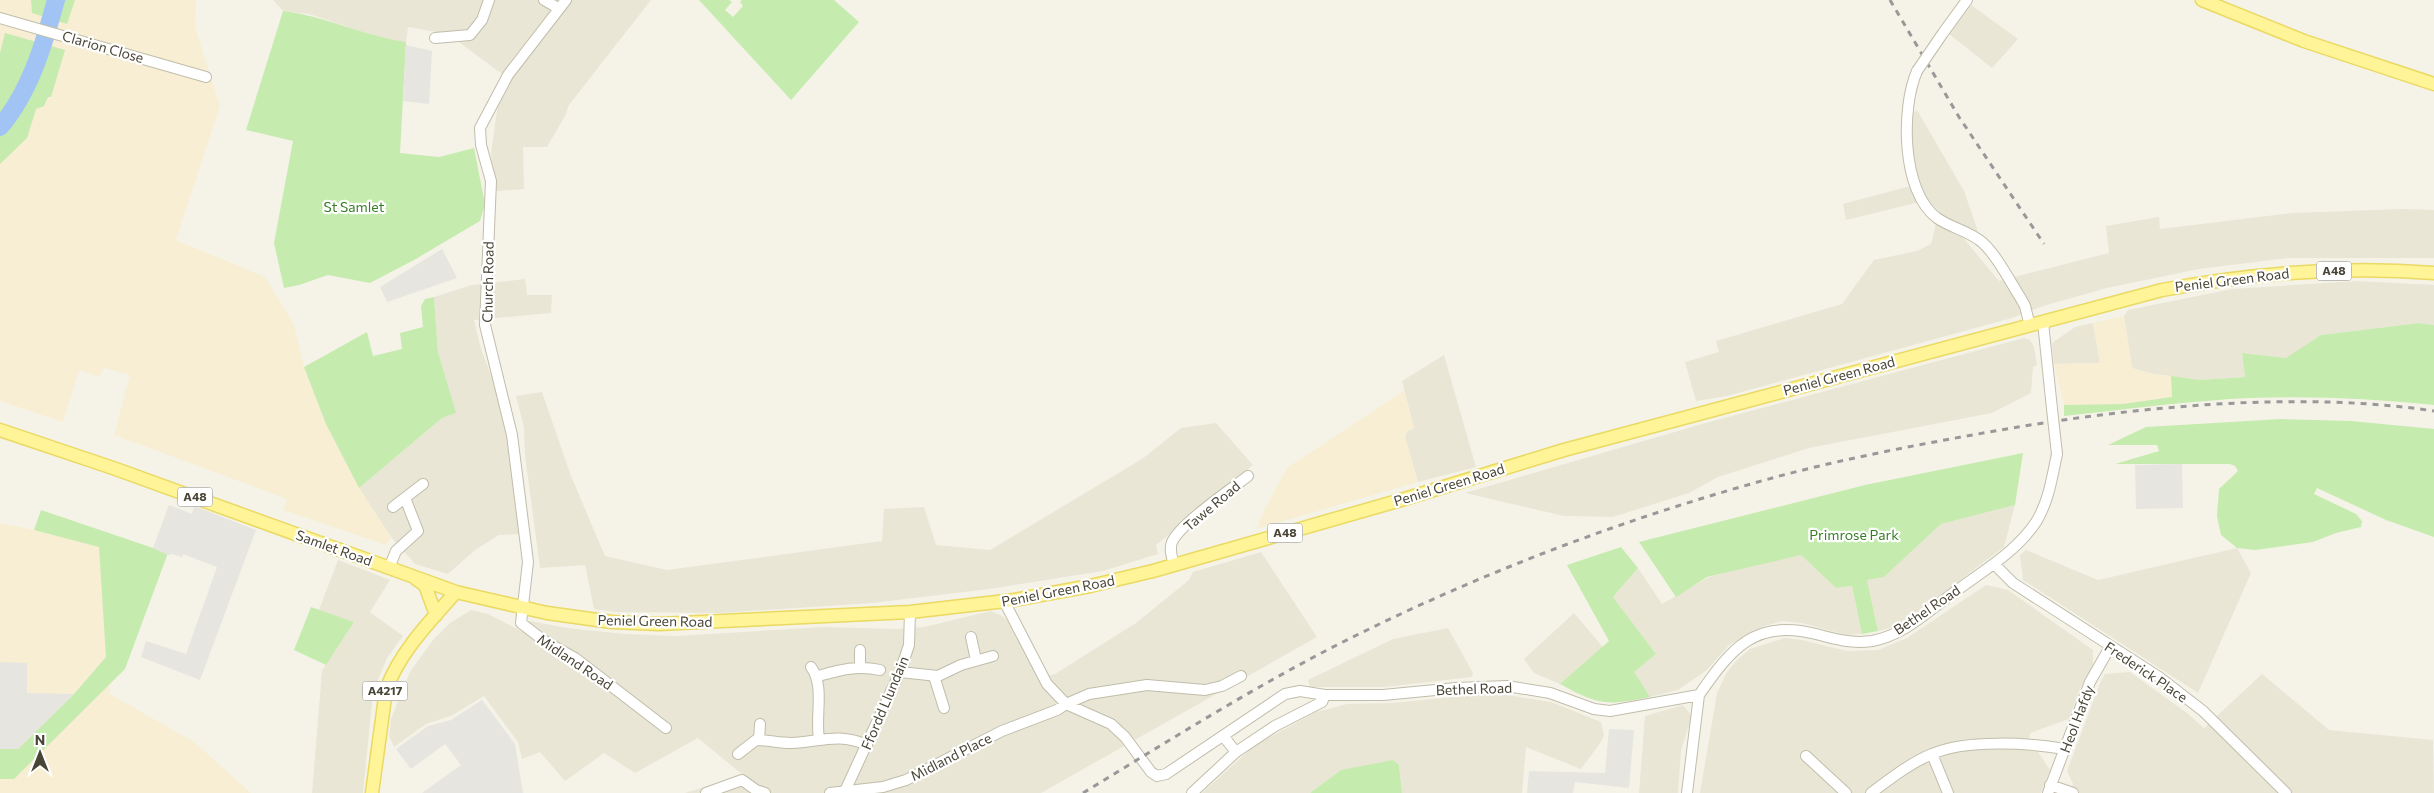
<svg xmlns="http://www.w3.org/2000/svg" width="2434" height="793" font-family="Commissioner,sans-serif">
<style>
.residential{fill:#e9e6d6}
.commercial{fill:#f7eed3}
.green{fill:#c6ebaf}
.parking{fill:#e6e5e0}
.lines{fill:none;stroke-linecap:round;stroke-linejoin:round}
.river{stroke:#a2c4f4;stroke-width:18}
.minor-casing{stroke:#c1bdaa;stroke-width:12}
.major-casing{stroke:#ead962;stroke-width:15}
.minor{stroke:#fff;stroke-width:10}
.major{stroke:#fff497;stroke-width:12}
.rail{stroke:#989898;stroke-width:3;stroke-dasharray:6 6;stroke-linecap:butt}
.minor-bridge-casing{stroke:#c1bdaa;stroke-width:12;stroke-linecap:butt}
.minor-bridge{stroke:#fff;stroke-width:10}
.labels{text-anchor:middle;stroke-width:4.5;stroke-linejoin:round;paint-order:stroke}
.shield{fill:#fff;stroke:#807d72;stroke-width:1}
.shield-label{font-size:12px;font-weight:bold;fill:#494536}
.street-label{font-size:14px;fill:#494536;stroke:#fff}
.park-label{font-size:14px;fill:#387e26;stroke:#fff}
</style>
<rect width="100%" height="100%" fill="#f5f3e8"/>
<path class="residential" d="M273 0H651L569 105 565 116 547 147H523L524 189 496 191 491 154 502 74 448 34 408 27 406 42 384 39 309 14 283 11Z
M1971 5 2018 39 1992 68 1949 34Z
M1917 110 1964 191 1978 231 1965 227V240L1999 281 2109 253 2106 226 2159 217 2160 229 2293 213 2403 209 2434 210V258H2288L2199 269 2107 288 2043 306 2012 318 1727 396 1696 401 1685 362 1719 352 1716 341 1842 304 1874 260 1917 251 1931 244 1939 211 1928 200 1846 220 1843 204 1918 184 1910 146 1912 114Z
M525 279 527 295H552L551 313 474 320 481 349 500 399 508 440 519 534 499 535 475 550 448 574 415 564 391 537 359 488 442 418 455 413 438 352 434 297 472 285Z
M2358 281 2434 285V325L2419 323 2321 335 2287 358 2242 353 2245 377 2200 380 2153 374 2132 368 2124 316 2128 310 2232 289Z
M2093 323 2100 363 2054 364 2052 343 2075 327Z
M2024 338 2030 340 2034 347 2037 365 2033 367 2031 393 1992 413 1809 448 1718 477 1689 493 1613 517 1564 516 1465 493 1702 424Z
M1444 355 1476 467 1418 482 1405 437 1407 431 1414 428 1402 381Z
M542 392 571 476 605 556 667 570 882 541 884 509 924 507 936 545 990 550 1142 459 1181 428 1216 423 1253 465 1156 545 1158 554 1103 571 989 589 872 603 719 613 616 612 594 609 585 565 540 568 525 455 524 428 516 396Z
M2015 505 2004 547 1909 618 1894 627 1878 631 1867 580 1884 577 1941 524Z
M2237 548 2251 573 2198 693 2023 580 2020 555 2026 550 2098 580Z
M1261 552 1317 637 1041 793H685L743 775 698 738 635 773 604 753 565 781 540 752 522 759 518 742 484 696 451 716 426 724 394 747 389 736 391 719 410 672 433 640 450 623 471 610 488 614 523 632 530 621 567 628 625 634 676 636 824 627 897 629 924 627 991 611 1004 617 1017 632 1042 678 1055 674 1136 623 1189 580 1193 572Z
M1800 554 1836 588 1852 586 1862 634 1846 635 1802 623 1782 621 1765 626 1729 645 1707 670 1678 690 1650 697 1633 672 1656 654 1613 597 1638 568 1662 604 1709 577Z
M338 560 390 580 370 612 403 636 387 658 373 692 363 793H312L322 671 354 622 319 610Z
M1986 585 2008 590 2093 650V665L2079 691 2069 719 2030 733 2028 751 2038 752 2050 770 2041 793H1700L1717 693 1726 674 1736 661 1750 649 1785 638 1802 640 1847 651 1878 650 1907 638Z
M1574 613 1603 647 1560 684 1534 673 1524 659Z
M1448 628 1473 673 1472 677 1385 687H1310L1308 680 1393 639Z
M2130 672 2187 713 2204 728 2262 674 2329 730 2433 740 2434 793H2070L2073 784 2067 771 2100 683 2105 674Z
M1495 693 1551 702 1601 722 1604 735 1601 742 1581 769 1526 747 1522 793H1402L1399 765 1341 770 1310 793H1202L1255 745 1316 712 1347 704 1392 703Z
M1683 705 1692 716 1681 750 1678 793H1639L1645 716Z"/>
<path class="commercial" d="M0 0H196L195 27 220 106 176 240 265 277 294 325 304 367 326 424 359 488 391 537 386 545 283 510 287 499 114 435 130 375 104 368 99 377 79 370 63 422 0 401Z
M2124 316 2132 368 2153 374 2171 376 2172 397 2123 404 2064 405 2054 364 2100 363 2093 323Z
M1404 391 1414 428 1407 431 1405 437 1418 482 1256 529 1267 504 1288 467Z
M0 523 34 530 99 546 110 694 194 742 251 793H0Z"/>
<path class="green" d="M31 0H75L67 24 32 13Z
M699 0H729L732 2 725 10 733 17 743 6 740 2 742 0H834L859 22 791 100Z
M283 11C325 16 364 36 406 42L400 153 439 157 474 148 485 204 480 221 414 260 370 283 328 275 299 285 284 288 274 243 293 141 246 130Z
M5 33 65 50 51 97H48L44 106 36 109 27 138 0 164V53Z
M434 297 438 352 456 413 442 418 359 488 326 424 304 367 367 332 373 356 402 349 400 333 423 327 421 306 425 299Z
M2419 323 2434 325V405C2366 398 2298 395 2230 399 2174 403 2119 410 2064 416V405L2123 404 2172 397 2171 376 2200 380 2245 377 2242 353 2286 358 2321 335Z
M2281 419 2351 421 2434 429V537L2386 520 2317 488 2314 494 2356 514 2362 521 2361 527 2336 533 2313 542 2255 550 2237 548 2221 535 2217 516 2219 489 2238 471 2235 466 2230 464H2115L2159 451 2157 445H2108L2146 427Z
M2023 453 2015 505 1941 524 1884 577 1867 580 1878 631 1862 634 1852 586 1836 588 1801 555 1707 577 1676 597 1639 542 1865 485Z
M41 510 168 553 125 669 14 779H0V749H18L74 694 106 657 99 547 34 530Z
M1621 547 1638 568 1613 597 1656 654 1634 672 1650 697C1607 706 1598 705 1560 684L1609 641 1567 565Z
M311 607 354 622 326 665 294 650Z
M1393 760 1399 765 1402 793H1310L1341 770Z"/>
<path class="parking" d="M406 45 432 51 429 104 403 101Z
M442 249 457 278 387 302 380 287Z
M2182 464 2183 508 2136 509 2135 465Z
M169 505 192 514 194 506 256 530 200 680 141 657 146 641 186 654 217 567 183 554 182 557 172 554 168 555 153 548Z
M0 662 27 663V693L74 694 18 749H0Z
M482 700 515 744 523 793H422L461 765 445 744 411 769 396 749 428 726 451 720Z
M1609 729 1634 730 1629 788 1575 782 1573 793H1527L1529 771 1605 773Z"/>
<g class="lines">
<path class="river" d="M0 127C30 92 44 44 56 0"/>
<g class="minor-casing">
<path id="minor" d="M544 0 558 8
M566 0 508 75 480 128 481 145 491 181 485 325 512 435 528 562 521 623 543 640 575 658 666 728
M0 18 206 77
M1943 33 1967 0
M435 38 470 35 482 20 489 0
M1917 71C1901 108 1901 191 1937 218 1951 228 1970 231 1983 243 1998 257 2009 280 2020 297L2025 306 2030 326
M2043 322 2052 409
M393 507 423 484
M1174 565C1172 557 1169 550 1172 542 1180 524 1230 490 1248 476
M1995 565 2013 583 2159 677 2203 711 2286 793
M389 568 396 551 418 531 405 498
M1004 601 1047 684 1066 704 1111 724 1125 737 1151 772 1157 776 1166 774 1285 694 1300 691 1325 695H1383L1456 688 1507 686 1550 693 1594 709 1610 711 1699 695C1731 649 1755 618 1816 634 1834 639 1852 644 1872 641 1905 635 1929 610 1956 591 1984 570 2016 552 2036 522 2049 501 2052 477 2057 454
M971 637 976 660
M811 667C825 686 815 715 819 739
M860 667V650
M900 672 938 676 961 665 993 656
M818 676C840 670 857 665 880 670
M934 676 944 708
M1223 736 1236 752
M759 740 760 724
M738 754 756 740C768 740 779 743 791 743 820 742 838 732 867 745
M1932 754 1948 793
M1806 756 1846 793
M2050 785 2073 793
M845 791 900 672 909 645 910 612
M706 793 742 780 756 790 765 793
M830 793 883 787 906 780 1002 731 1057 710 1066 704 1089 694 1147 685 1205 690 1222 686 1241 676
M1192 793 1236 752 1275 726 1322 702 1325 695
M1687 793 1699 695
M1871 793C1890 779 1910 763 1932 754 1966 739 2030 743 2065 749
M2048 793 2090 682 2110 647"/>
</g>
<g class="major-casing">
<path id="major" d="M2202 0 2304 41 2434 84
M0 430 113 468 456 592 547 613 612 622 659 624 910 612 1014 600 1090 586 1153 571 1401 500 1564 450 2162 290C2252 273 2343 266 2434 273
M416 579 425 585 436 615
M372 793 386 690C399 653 430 621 456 592"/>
</g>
<use href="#minor" class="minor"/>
<use href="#major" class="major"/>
<path class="rail" d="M1890 0 1959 117 2044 244
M1083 793C1165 743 1246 692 1331 648 1476 574 1630 516 1787 474 1861 455 1937 441 2012 428 2144 406 2301 391 2434 411"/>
<g class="minor-bridge-casing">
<path id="minor-bridge" d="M1917 71 1943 33
M2052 409 2057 454"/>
</g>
<use href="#minor-bridge" class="minor-bridge"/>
</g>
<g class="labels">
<g class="shield">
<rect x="2316.5" y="261.5" width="35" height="19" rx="4"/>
<rect x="177.5" y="487.5" width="35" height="19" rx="4"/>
<rect x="1267.5" y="523.5" width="35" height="19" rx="4"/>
<rect x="362.5" y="681.5" width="45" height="19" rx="4"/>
</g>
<g class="shield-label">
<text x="2334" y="275">A48</text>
<text x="195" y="501">A48</text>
<text x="1285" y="537">A48</text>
<text x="385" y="695">A4217</text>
</g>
<g class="street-label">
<text transform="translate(103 47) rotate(16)" y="5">Clarion Close</text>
<text transform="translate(2232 280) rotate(-7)" y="5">Peniel Green Road</text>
<text transform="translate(488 282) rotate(-89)" y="5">Church Road</text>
<text transform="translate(1839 376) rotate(-15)" y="5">Peniel Green Road</text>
<text transform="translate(1449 485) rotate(-17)" y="5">Peniel Green Road</text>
<text transform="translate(1212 506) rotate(-40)" y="5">Tawe Road</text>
<text transform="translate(334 548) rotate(20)" y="5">Samlet Road</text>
<text transform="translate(1058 591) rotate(-11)" y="5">Peniel Green Road</text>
<text transform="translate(1927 610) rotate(-34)" y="5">Bethel Road</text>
<text transform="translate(655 621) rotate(1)" y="5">Peniel Green Road</text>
<text transform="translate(575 662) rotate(34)" y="5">Midland Road</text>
<text transform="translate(2146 672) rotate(34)" y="5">Frederick Place</text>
<text transform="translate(1474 689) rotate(-2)" y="5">Bethel Road</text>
<text transform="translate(885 703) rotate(-67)" y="5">Ffordd Llundain</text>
<text transform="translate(2077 719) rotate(-69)" y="5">Heol Hafdy</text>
<text transform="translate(951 757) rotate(-27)" y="5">Midland Place</text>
</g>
<g class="park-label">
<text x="354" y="212">St Samlet</text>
<text x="1854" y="540">Primrose Park</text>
</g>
</g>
<g transform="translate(40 753)" stroke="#ffffff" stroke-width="4" paint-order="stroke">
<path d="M0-4L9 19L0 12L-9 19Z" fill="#494536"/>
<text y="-8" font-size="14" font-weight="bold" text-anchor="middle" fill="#494536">N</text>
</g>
</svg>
